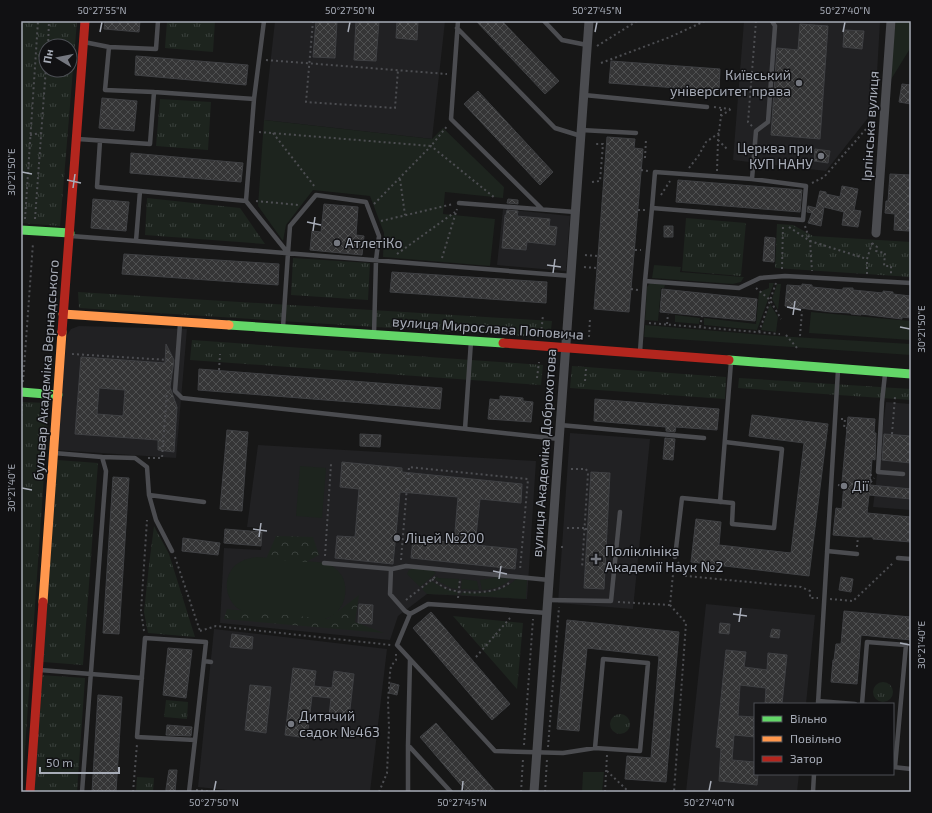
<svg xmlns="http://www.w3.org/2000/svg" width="932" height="813" font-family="'Exo 2',sans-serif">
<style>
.built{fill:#212123}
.grass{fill:#1d241e}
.forest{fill:url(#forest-crowns)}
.park{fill:url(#park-tufts);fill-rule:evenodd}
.building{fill:url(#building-cross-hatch);stroke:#3f4043;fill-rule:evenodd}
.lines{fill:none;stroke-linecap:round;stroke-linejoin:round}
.path{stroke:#4d4e52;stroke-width:2;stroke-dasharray:2 3;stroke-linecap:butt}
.lane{stroke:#4b4c50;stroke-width:4.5}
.street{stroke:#4b4c50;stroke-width:9}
.fast{stroke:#63d668;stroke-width:9}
.slow{stroke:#ff974d;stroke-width:9}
.jam{stroke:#b3261e;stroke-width:9}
.ticks{fill:none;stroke:#a8adb8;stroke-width:1.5}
.poi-dot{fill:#757880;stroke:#111113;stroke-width:1.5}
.labels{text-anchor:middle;stroke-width:3;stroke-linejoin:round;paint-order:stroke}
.poi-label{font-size:14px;fill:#a8adb8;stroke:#111113;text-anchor:start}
.street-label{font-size:14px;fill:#a8adb8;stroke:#111113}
.neatline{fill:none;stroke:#a8adb8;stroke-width:1.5}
.ticks-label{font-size:10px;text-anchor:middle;fill:#a8adb8}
</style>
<defs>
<pattern id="forest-crowns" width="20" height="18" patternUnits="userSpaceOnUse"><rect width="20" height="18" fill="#1d241e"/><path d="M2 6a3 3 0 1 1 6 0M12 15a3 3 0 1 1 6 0" fill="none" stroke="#3b413d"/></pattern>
<pattern id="park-tufts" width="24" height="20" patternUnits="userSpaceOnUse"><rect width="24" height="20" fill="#1d241e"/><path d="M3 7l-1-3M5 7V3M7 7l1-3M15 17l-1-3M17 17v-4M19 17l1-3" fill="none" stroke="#3b413d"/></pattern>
<pattern id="building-cross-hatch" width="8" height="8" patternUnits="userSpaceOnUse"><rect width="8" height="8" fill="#353536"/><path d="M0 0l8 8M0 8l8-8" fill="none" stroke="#4f5051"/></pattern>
</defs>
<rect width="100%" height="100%" fill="#171717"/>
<path class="built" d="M275 21H445L432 139 264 120Z
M744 21H880L875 109 826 171 733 160Z
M503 209 570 216 566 271 497 265Z
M79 326 187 329 176 458 56 450 67 335 71 329Z
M886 402 911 404V510L873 507Z
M570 433 650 439 633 609 558 603Z
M258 445 536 461 527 599 427 594 398 616 390 640 220 623 224 548 261 550 263 528 247 527Z
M706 604 815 615 806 704H755V774H799L797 792H686Z
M214 629 387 649 370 792H246L198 787Z"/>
<path class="grass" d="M896 21H911V47L887 86Z
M264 120 432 139 443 128 504 187 503 198 445 192 443 214 495 219 490 266 383 257 384 233 370 196 313 190 286 225 283 241 258 206Z
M654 265 681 267 680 272 744 277 741 282 733 284 652 278Z
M650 283 665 285 664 288H661L658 321 645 320 647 287Z
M769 283H774L757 330 704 325V318L756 324 759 292 769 288Z
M777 284H781L778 310 772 299Z
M770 304 778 317 776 332 761 330Z
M811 312 911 321V340L809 333Z
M675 315 700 318 699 324 675 322Z
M645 325 777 336 911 344V355L644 337Z
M300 466 326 468 322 518 296 516Z
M257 557 328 563C334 567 338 570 342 576 349 589 345 608 332 616 330 617 326 619 324 620L244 612C241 610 238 609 236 607 222 594 224 569 242 561 247 558 252 558 257 557Z
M414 568 432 570 436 573 420 587 407 574 409 570Z
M438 576V578L459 579 458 589 451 588 434 579Z
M498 577H513C504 586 494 590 482 590L480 580Z
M517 578 527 579 526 599 460 595 463 592C477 593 494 594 507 586 511 584 514 581 517 578Z
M462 579 477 581 479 590 461 589Z
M431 581 445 589 458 592 457 595 427 594 422 589Z
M583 772H604L602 792H582Z"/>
<path class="forest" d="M276 536 313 537 319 555 306 562 266 559Z
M359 595 355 622 384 633 224 619 227 609 328 619Z"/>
<path class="park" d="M23 21H77L60 226 21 223V52ZM46 46H70V70H46Z
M167 21H215L213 52 165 48Z
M160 99 211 102 208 150 156 146Z
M147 198 240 208 265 244 145 235Z
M686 218 746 223 741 276 682 271Z
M777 224 793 225 813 236 911 242V277L775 268Z
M293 258 370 263 368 300 291 295Z
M78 292 552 321 550 338 79 308Z
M192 340 543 365 541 385 190 360Z
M572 366 726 377 725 399 570 388Z
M739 378 911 389V400L738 388Z
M21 402 49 403 22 792H21Z
M57 460 98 463 83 665 43 662Z
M154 526 169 554 195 637 148 633 144 612 149 565Z
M453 616 523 623 517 689Z
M40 675 85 678 77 792H31Z
M873 692a10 10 0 1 1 20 0a10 10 0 1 1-20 0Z
M166 700 188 702 187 719 164 717Z
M610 724a10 10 0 1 1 20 0a10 10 0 1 1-20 0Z
M137 777 154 778 153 792H136Z"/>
<path class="building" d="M105 21H140L139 32 104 29Z
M316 21H337L335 58 313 57Z
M356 21H379L376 61 354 60Z
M397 21H418L417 40 396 38Z
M476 21H502L559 81 545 94Z
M800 24 828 26 820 139 771 135 777 48 798 50Z
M844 30 864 31 862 49 843 47Z
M136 56 248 65 246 85 135 75Z
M611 61 720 69 719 91 609 83Z
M902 84 911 85V104L899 102Z
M478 91 553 172 540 185 464 104Z
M102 98 137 101 134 131 99 128Z
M607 137 635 139 634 148 643 149 629 312 594 309Z
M815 149 830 151 828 163 814 161Z
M131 153 243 163 241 182 130 173Z
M890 174 911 175V201L909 231 894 230 895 214 885 213 886 201H888Z
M678 180 802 190 800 212 676 202Z
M842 186 858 189 854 210 861 211 858 227 842 225 844 212 824 207 821 226 808 223 812 213 807 212 808 206 816 208 820 191 826 192V194L840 197Z
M93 199 129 202 126 231 91 228Z
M508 199 518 200V204L507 203Z
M324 204 358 207 356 235 364 236 362 255 310 250 312 231 321 232Z
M507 210 518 211 517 216 550 219 549 226 557 227 555 245 527 242 526 250 502 248 505 215H506Z
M664 226H673V237H664Z
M765 237 775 238 774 262 763 261Z
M124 254 279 264 278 285 122 274Z
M392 272 547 282 546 303 390 292Z
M802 284 812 285V287L843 290V288H853V290L883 293V291L893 292V294L911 296V318L902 317V319L861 314V315L851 314V313L831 312 800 308V309L790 308V307L785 306 787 285 802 286Z
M662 289 757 299 755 321 660 312Z
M166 344 174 360 170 387 177 407 174 452 158 450V440L75 434 81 357 165 363ZM99 388 125 390 123 416 97 414Z
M199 369 442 388 440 409 198 390Z
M500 396 523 398V401L533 402 531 422 488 419 490 399 500 400Z
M595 399 719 409 717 430 676 427 675 432 666 431V427L594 421Z
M752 415 828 424 809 576 691 562 696 519 721 522 719 545 791 553 804 443 749 436Z
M848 417 875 419 874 433H876L875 460 872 459 870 485 911 489V499L869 495 867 513 911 517V542L873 539V537H858L833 535 836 508 842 509 844 482H842Z
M227 430 248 432 242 511 220 509Z
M360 434 381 435 380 447 360 446Z
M884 434 911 436V463L882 460Z
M665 438 675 439 673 460 663 459Z
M342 462 402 468V472L522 484 521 503 480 499 475 545 517 549 515 569 411 558 413 538 454 543 458 497 400 492 393 564 335 558 337 536 355 537 359 489 340 487Z
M591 472 610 473 604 589 584 588Z
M113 477 129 478 119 634 103 633Z
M225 529 262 532 261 546 224 543Z
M183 538 220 543 218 555 182 551Z
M841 577 853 579 851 592 839 590Z
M359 604 373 605 372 624 358 623Z
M844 611 911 617V640L861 635 857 684 831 682 833 660H834L836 644H841Z
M431 612 510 704 492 720 413 628Z
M567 620 679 632 666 782 625 779 627 756 651 758 659 656 587 648 579 731 557 729Z
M720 623 730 624 729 634 719 633Z
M772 629 780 630 779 638 770 637Z
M232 634 253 637 252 649 230 647Z
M168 648 192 650 186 698 163 695Z
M726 650 746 652 744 667 767 670 768 653 787 655 782 704H765L766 688 740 685 738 716 755 717V737L734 735 732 760 755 762V774H758L757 785 719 781 721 748 716 747Z
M293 668 316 671 314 686 332 688 334 671 354 674 349 718 329 716 331 698 312 696 307 738 285 735Z
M391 683 399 685 397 695 389 693Z
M250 685 271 687 266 733 245 730Z
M98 695 122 697 116 792H92Z
M436 723 496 792H467L420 737Z
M167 725 192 727 191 736 166 735Z
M169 770H177L175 792 166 791V789Z"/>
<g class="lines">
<path class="path" d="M313 21 306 102 395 108 398 70
M48 46 49 21
M597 46 637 21
M266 60 447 74
M601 63 670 37 705 21
M714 107 730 109
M721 116V108
M752 126 748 122 756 21
M259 132 431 146 448 125
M273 133 315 187
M30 135 41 133
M718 140 727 149
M645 158 646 139
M689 168 699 155 706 142 719 133
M641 170 648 171
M717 171 718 140 721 116 731 109
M400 179 405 215
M592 182 600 181 603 144H594
M812 183 824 177 874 120
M661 195 670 181
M256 201 299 205
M374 204 431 146 495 198
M638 210H645
M25 219 38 21
M35 219 46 67
M381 221 453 204
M805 226 810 241 812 271
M789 227 810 241 867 259
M872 243 877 247 876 251 885 253 884 266H891V275
M635 250H641
M397 254 455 212
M585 255 598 256
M442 258 457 209
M584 267 597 268
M782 269 783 225
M867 274V259L872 243
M756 288 770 300 781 319
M631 289 638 290
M649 323 780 334
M667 324 668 314
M700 327 702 316
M759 332 776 283
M541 334 543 315
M786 335 797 348
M800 336 802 311
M589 337 590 318
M72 354 169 360V362
M219 370 220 354
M537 378 539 362
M585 381 586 369
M23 382 33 243
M841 419H845L844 428H847
M21 421 22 402
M892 434 895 397
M148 458H162L167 392
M571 469H586L588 473 582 568
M871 474 870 483 874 478
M408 480 409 467 528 479 520 570
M838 485 844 486
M567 528H585
M585 529H591L592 526
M561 547H566
M857 547 858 537
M325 556 331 464
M175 557 200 631
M401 560 407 486
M678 562 686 576 801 587 810 591V598H818
M432 579C438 584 444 588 451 590 466 594 496 594 509 583
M458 598 460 579
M830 599 853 601 893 563
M406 600 435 577
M618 602 670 605 674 564
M670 605 686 623 674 792
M144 631 141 611 147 520
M200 631 216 626 391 645
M476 657 510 618
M524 745 533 619
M548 747 559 607
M607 771 629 792
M196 790 214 792
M133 792 137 744
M379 792 387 773 389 728 388 701 390 673 391 666 396 660V654
M521 792 523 759
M545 792 547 759
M605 792 607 755"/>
<path class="lane" d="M458 21 451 119 542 209
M544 21 562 40 587 45
M457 28 555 128 581 136
M109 47 156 49 158 21
M154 92 254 99
M584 95 707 107
M581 130 636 133
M78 139 150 144 154 92 105 90 109 47 84 42
M752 179 756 131 768 122 775 26 772 21
M140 191 246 201 288 253
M246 201 254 99 264 21
M459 203 575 212
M71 236 136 241 140 191 97 187 100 141
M136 241 571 276
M645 281 739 288 760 278 785 276 911 283
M180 324 175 391 182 398 559 439
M283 327 288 253 290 226 316 195 366 202 379 236 376 260 374 334
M640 352 645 281 652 208 655 172 752 179 806 186 803 220 652 208
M885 374 882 402 878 472 903 474
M560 425 704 438
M465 429 471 341
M54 453 102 457 106 471 82 792
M102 457 135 458 147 467 149 495 156 520 172 551
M149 495 204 502
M720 502 731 362
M827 551 857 554
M675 557 682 498 733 503 732 524 774 528 782 449 725 442
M898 558 911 559
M324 563 392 569 406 566 549 580
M391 569 390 594 405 611 410 614
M548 600 611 601 620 512
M547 613 458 606 428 604 410 614 397 645 495 751 563 753 595 748 640 751 648 663 603 659 595 748
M145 638 206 642 195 740 137 737Z
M204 661 211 662
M40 670 142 678
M818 701 855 704
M818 704 838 370
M862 704 867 642 906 645 895 767
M408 745 451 792
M893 767 911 769
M189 792 195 740
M408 792V745L410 660
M813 792 814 774"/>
<path class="street" d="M876 233 891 21
M534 792 589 21"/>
<path class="fast" d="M21 230 70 233
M229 325 503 343
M729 360 911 374
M21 392 58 395"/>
<path class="slow" d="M63 314 229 325
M43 602 62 332"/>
<path class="jam" d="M62 332 85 21
M503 343 729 360
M30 792 43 602"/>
</g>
<path class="ticks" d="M100 32 102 22M348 32 350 22M595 32 597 22M843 32 845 22M22 172 32 174M67 180 81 183M73 188 75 174M307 222 321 225M313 231 315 217M547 265 561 267M553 273 555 259M787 307 801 310M793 315 795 301M900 327 910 329M22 488 32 490M253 529 267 531M259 537 261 523M493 571 507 574M499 579 501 566M733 614 747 616M739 622 741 608M900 643 910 645M214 791 216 781M462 791 463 781M709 791 711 781"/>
<g class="poi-dot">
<circle cx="799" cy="83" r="4"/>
<circle cx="821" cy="156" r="4"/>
<circle cx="337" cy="243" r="4"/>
<circle cx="844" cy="486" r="4"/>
<circle cx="397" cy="538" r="4"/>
<path d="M594 553h4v4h4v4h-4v4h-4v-4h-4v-4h4z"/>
<circle cx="291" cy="724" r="4"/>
</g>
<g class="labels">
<g class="poi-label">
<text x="791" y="80" text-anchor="end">Київський<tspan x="791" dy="16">університет права</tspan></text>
<text x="813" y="153" text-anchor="end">Церква при<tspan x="813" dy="16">КУП НАНУ</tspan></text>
<text x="345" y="248">АтлетіКо</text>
<text x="852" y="491">Дії</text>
<text x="405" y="543">Ліцей №200</text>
<text x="605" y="556">Поліклініка<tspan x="605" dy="16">Академії Наук №2</tspan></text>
<text x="299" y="721">Дитячий<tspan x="299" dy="16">садок №463</tspan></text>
</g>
<g class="street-label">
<text transform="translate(870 126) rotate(-86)" y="5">Ірпінська вулиця</text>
<text transform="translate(488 328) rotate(4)" y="5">вулиця Мирослава Поповича</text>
<text transform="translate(46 370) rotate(-86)" y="5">бульвар Академіка Вернадського</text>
<text transform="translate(544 453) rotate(-86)" y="5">вулиця Академіка Доброхотова</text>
</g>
</g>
<rect width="932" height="813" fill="none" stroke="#111113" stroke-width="44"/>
<rect x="754" y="703" width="140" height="72" fill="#111113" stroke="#4d4f55"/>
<rect x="762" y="716" width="20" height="6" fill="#63d668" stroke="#4d4f55"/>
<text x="790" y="723" font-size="12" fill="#a8adb8">Вільно</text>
<rect x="762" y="736" width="20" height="6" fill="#ff974d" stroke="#4d4f55"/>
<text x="790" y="743" font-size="12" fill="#a8adb8">Повільно</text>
<rect x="762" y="756" width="20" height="6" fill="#b3261e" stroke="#4d4f55"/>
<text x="790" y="763" font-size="12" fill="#a8adb8">Затор</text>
<g transform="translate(58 58) rotate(280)"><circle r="19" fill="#111113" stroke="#4d4f55"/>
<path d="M0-3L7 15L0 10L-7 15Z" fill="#757880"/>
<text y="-6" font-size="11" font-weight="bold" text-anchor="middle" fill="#a8adb8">Пн</text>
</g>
<path d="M40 767v6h79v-6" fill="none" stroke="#a8adb8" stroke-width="2"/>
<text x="46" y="767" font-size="12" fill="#a8adb8" stroke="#111113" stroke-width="3" paint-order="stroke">50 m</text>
<rect x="22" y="22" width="888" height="769" class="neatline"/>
<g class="ticks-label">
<text x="102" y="14">50°27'55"N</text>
<text x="350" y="14">50°27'50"N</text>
<text x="597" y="14">50°27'45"N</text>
<text x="845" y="14">50°27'40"N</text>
<text transform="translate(11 172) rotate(-90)" y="4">30°21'50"E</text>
<text transform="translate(921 329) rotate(-90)" y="4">30°21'50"E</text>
<text transform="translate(11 488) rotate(-90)" y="4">30°21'40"E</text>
<text transform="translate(921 645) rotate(-90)" y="4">30°21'40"E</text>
<text x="214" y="806">50°27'50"N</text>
<text x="462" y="806">50°27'45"N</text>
<text x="709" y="806">50°27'40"N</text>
</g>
</svg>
